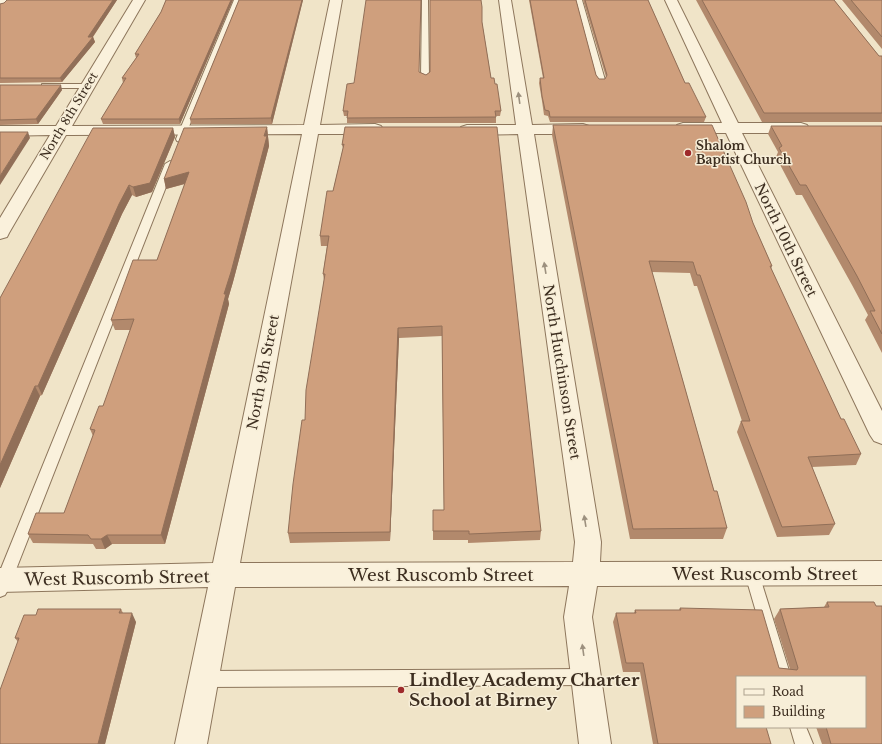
<svg xmlns="http://www.w3.org/2000/svg" width="882" height="744" font-family="'Libre Baskerville',serif">
<style>
.lines{fill:none;stroke-linecap:round;stroke-linejoin:round}
.service-casing{stroke:#8d765c;stroke-width:2}
.minor-casing{stroke:#8d765c;stroke-width:2}
.service{fill:#faf1dc;fill-rule:evenodd}
.minor{fill:#faf1dc;fill-rule:evenodd}
.wall{fill:#b2896c}
.shaded-wall{fill:#916f58}
.building{fill:#cf9f7d;stroke:#916f58}
.oneway{fill:#9c907e}
.poi-dot{fill:#9e2a2b;stroke:#f7eed8;stroke-width:1.5}
.labels{text-anchor:middle;stroke-width:3;stroke-linejoin:round;paint-order:stroke}
.far-street-label{font-size:12px;fill:#3d2e20;stroke:#f7eed8}
.far-poi-label{font-size:12px;font-weight:bold;fill:#3d2e20;stroke:#f7eed8;text-anchor:start}
.street-label{font-size:14px;fill:#3d2e20;stroke:#f7eed8}
.near-street-label{font-size:17px;fill:#3d2e20;stroke:#f7eed8}
.near-poi-label{font-size:17px;font-weight:bold;fill:#3d2e20;stroke:#f7eed8;text-anchor:start}
</style>
<rect width="100%" height="100%" fill="#f0e4c8"/>
<g class="lines">
<g class="service-casing">
<path id="service" d="M234 0H240L184 139 180 142 177 141 176 139Z
M422 0H428L429 77 425 79 421 77Z
M576 0H582L605 80 604 82H598L597 80Z
M42 84H88L92 86 88 88H42Z
M170 161 175 164 8 590 5 595 0 597V571L165 164Z
M752 568 757 569 759 574 791 677H775L745 574 747 569Z
M586 669 592 672 594 677 592 682 586 685 203 687 197 685 195 679 197 673 203 671Z
M790 727H806L813 744H795Z"/>
</g>
<g class="minor-casing">
<path id="minor" d="M0 0H10L4 7 0 8Z
M133 0H145L72 126 304 125 330 0H342L320 125 375 124 381 126 383 129 381 132 375 134H318L240 563 573 562 575 542 518 134 467 135 461 133 459 130 461 127 467 125H516L499 0H511L532 125 583 124 589 126 591 129 589 132 583 134H534L601 542 600 562 882 561V585L597 586 592 617 611 744H579L564 617 569 586 235 587 207 744H175L208 587 0 592V568L213 563 302 134 66 135 9 233 7 237 0 239V218L50 135 0 136V126H56Z
M665 0H677L738 123H801L807 125 809 128 807 131 801 133H742L882 411V444L874 441 870 435 726 133H683L677 131 675 128 677 125 683 123H722Z"/>
</g>
<use href="#service" class="service"/>
<use href="#minor" class="minor"/>
</g>
<path class="wall" d="M7 0H117L93 37 95 42 62 82 0 83V4L4 3Z
M166 0H233L180 124H103L101 119 123 83 122 78 136 58 135 54 161 12Z
M239 0H303L272 124H191L190 119Z
M529 0H576L596 75 599 79H605L606 77 583 0H648L685 83 706 117 704 122H550L548 116 544 115 542 101 539 83 540 78H543Z
M696 0H834L879 56H882V122H762Z
M842 0H882V49Z
M482 22 491 78 495 84 501 111 500 116H496V123H347V116H344L343 111 354 83 420 72 426 75 430 72Z
M0 85 62 90 38 124 0 125Z
M553 125 753 223 772 266 771 269 841 419 861 454 856 465 812 467 835 524 829 535 777 537 737 432 741 421H742L697 286H694L690 273 652 272 714 491 727 528 723 539H630L552 135Z
M771 126H882V353L865 320 868 315 852 285 802 195H796L776 157 778 152 768 134Z
M267 127 269 146 233 282 228 299 229 304 165 544H112L105 549H96L93 544 33 543 28 534 64 513 93 436 90 429 103 406 131 330H115L111 320 157 260 185 184 166 189 164 179Z
M345 127 541 531 540 540 468 543V540H433V510H444L442 336 399 338 390 541 290 543 288 533 305 420 324 280 323 274 327 246H321L320 236 333 191 343 148 342 145Z
M173 128 175 137 152 192 136 197 132 195 122 214 42 395 40 396 0 488V298Z
M827 602 882 744H822L816 727H865L737 677 771 744H653L640 672H623L613 622 616 613H634L635 610H679L680 608 779 668 790 669 774 619 780 609 824 607Z
M121 609 123 613 136 622 105 744H0L18 642 15 638 36 615Z"/>
<path class="shaded-wall" d="M113 0H117L90 41 93 37 95 42 62 82 60 78Z
M231 0H233L180 124 179 119Z
M302 0H303L272 124 271 118Z
M61 85 62 90 38 124 36 119Z
M267 127 269 146 233 282 228 299 229 304 165 544 161 535Z
M173 128 175 137 152 192 136 197 133 187Z
M28 132 30 138 0 185V176Z
M189 172 191 182 166 189 164 179Z
M129 185 132 195 122 214 42 395 38 386 119 204Z
M398 328 399 338 390 541V532Z
M35 386 40 396 0 488V465Z
M107 535 112 544 105 549 101 539Z
M132 613 136 622 105 744H98Z"/>
<path class="building" d="M7 0H113L88 37H93L60 78H0V4L4 3Z
M166 0H231L179 119H101L126 78H122L139 54H135L161 12Z
M239 0H302L271 118 190 119Z
M366 0H421L419 72 426 75 430 72V0H481L482 7V22L491 78H494L495 84H497L501 111H495L496 117 347 118 348 111H343L347 84 354 83Z
M530 0H576L596 75 599 79H605L607 75 585 0H648L685 83H689L706 117H550L549 111 545 110 542 96 540 78H544Z
M702 0H834L879 56H882V113H764Z
M851 0H882V37Z
M0 85H61L36 119 0 120Z
M553 125H712L746 202 753 223 772 266H770L841 419H844L861 454 808 457 835 524 782 527 741 421H750L700 275H697L693 262 649 261 714 491H717L727 528 633 529Z
M771 126H882V334L870 311H875L857 276 806 185H800L779 148 782 146Z
M267 127 264 136H267L231 272 224 294H226L161 535H107L101 539H91L88 535 28 534 36 513H64L95 430 90 429 99 406H103L134 319 111 320 133 260H157L189 172 164 179 184 128Z
M345 127H497L541 531 469 534V531H433V510H444L442 326 398 328 390 532 288 533 293 484 302 420H305L306 390 325 274H323L329 236H320L327 191H333L344 144 342 145Z
M93 128H173L150 183 133 187 129 185 119 204 38 386H35L0 465V298Z
M0 132H28L0 176Z
M827 602H874L876 606H882V744H831L826 727H865V677H737V727H766L771 744H658L643 663H626L616 613H636L635 610H681L680 608 762 610 779 668 797 670 798 668 780 609 829 607Z
M38 609H121L119 613H132L98 744H0V690L19 638H15L24 615H36Z"/>
<defs><path id="oneway-solid" d="M-6-.8H1V-3.2L6.5 0L1 3.2V.8H-6Z"/></defs>
<g class="oneway">
<use href="#oneway-solid" transform="translate(519 98) rotate(-98)"/>
<use href="#oneway-solid" transform="translate(545 268) rotate(-99)"/>
<use href="#oneway-solid" transform="translate(585 521) rotate(-99)"/>
<use href="#oneway-solid" transform="translate(583 650) rotate(-98)"/>
</g>
<g class="poi-dot">
<circle cx="688" cy="153" r="4"/>
<circle cx="401" cy="690" r="4"/>
</g>
<g class="labels">
<g class="far-street-label">
<text transform="translate(69 116) rotate(-59)" y="4">North 8th Street</text>
</g>
<g class="far-poi-label">
<text x="696" y="150">Shalom<tspan x="696" dy="14">Baptist Church</tspan></text>
</g>
<g class="street-label">
<text transform="translate(786 240) rotate(64)" y="5">North 10th Street</text>
<text transform="translate(263 372) rotate(-79)" y="5">North 9th Street</text>
<text transform="translate(562 372) rotate(81)" y="5">North Hutchinson Street</text>
</g>
<g class="near-street-label">
<text x="765" y="580">West Ruscomb Street</text>
<text x="441" y="581">West Ruscomb Street</text>
<text transform="translate(117 578) rotate(-1)" y="6">West Ruscomb Street</text>
</g>
<g class="near-poi-label">
<text x="409" y="686">Lindley Academy Charter<tspan x="409" dy="20">School at Birney</tspan></text>
</g>
</g>
<rect x="736" y="676" width="130" height="52" fill="#f7eed8" stroke="#ada18e"/>
<rect x="744" y="689" width="20" height="6" fill="#faf1dc" stroke="#ada18e"/>
<text x="772" y="696" font-size="12" fill="#3d2e20">Road</text>
<rect x="744" y="706" width="20" height="12" fill="#cf9f7d" stroke="#ada18e"/>
<text x="772" y="716" font-size="12" fill="#3d2e20">Building</text>
</svg>
